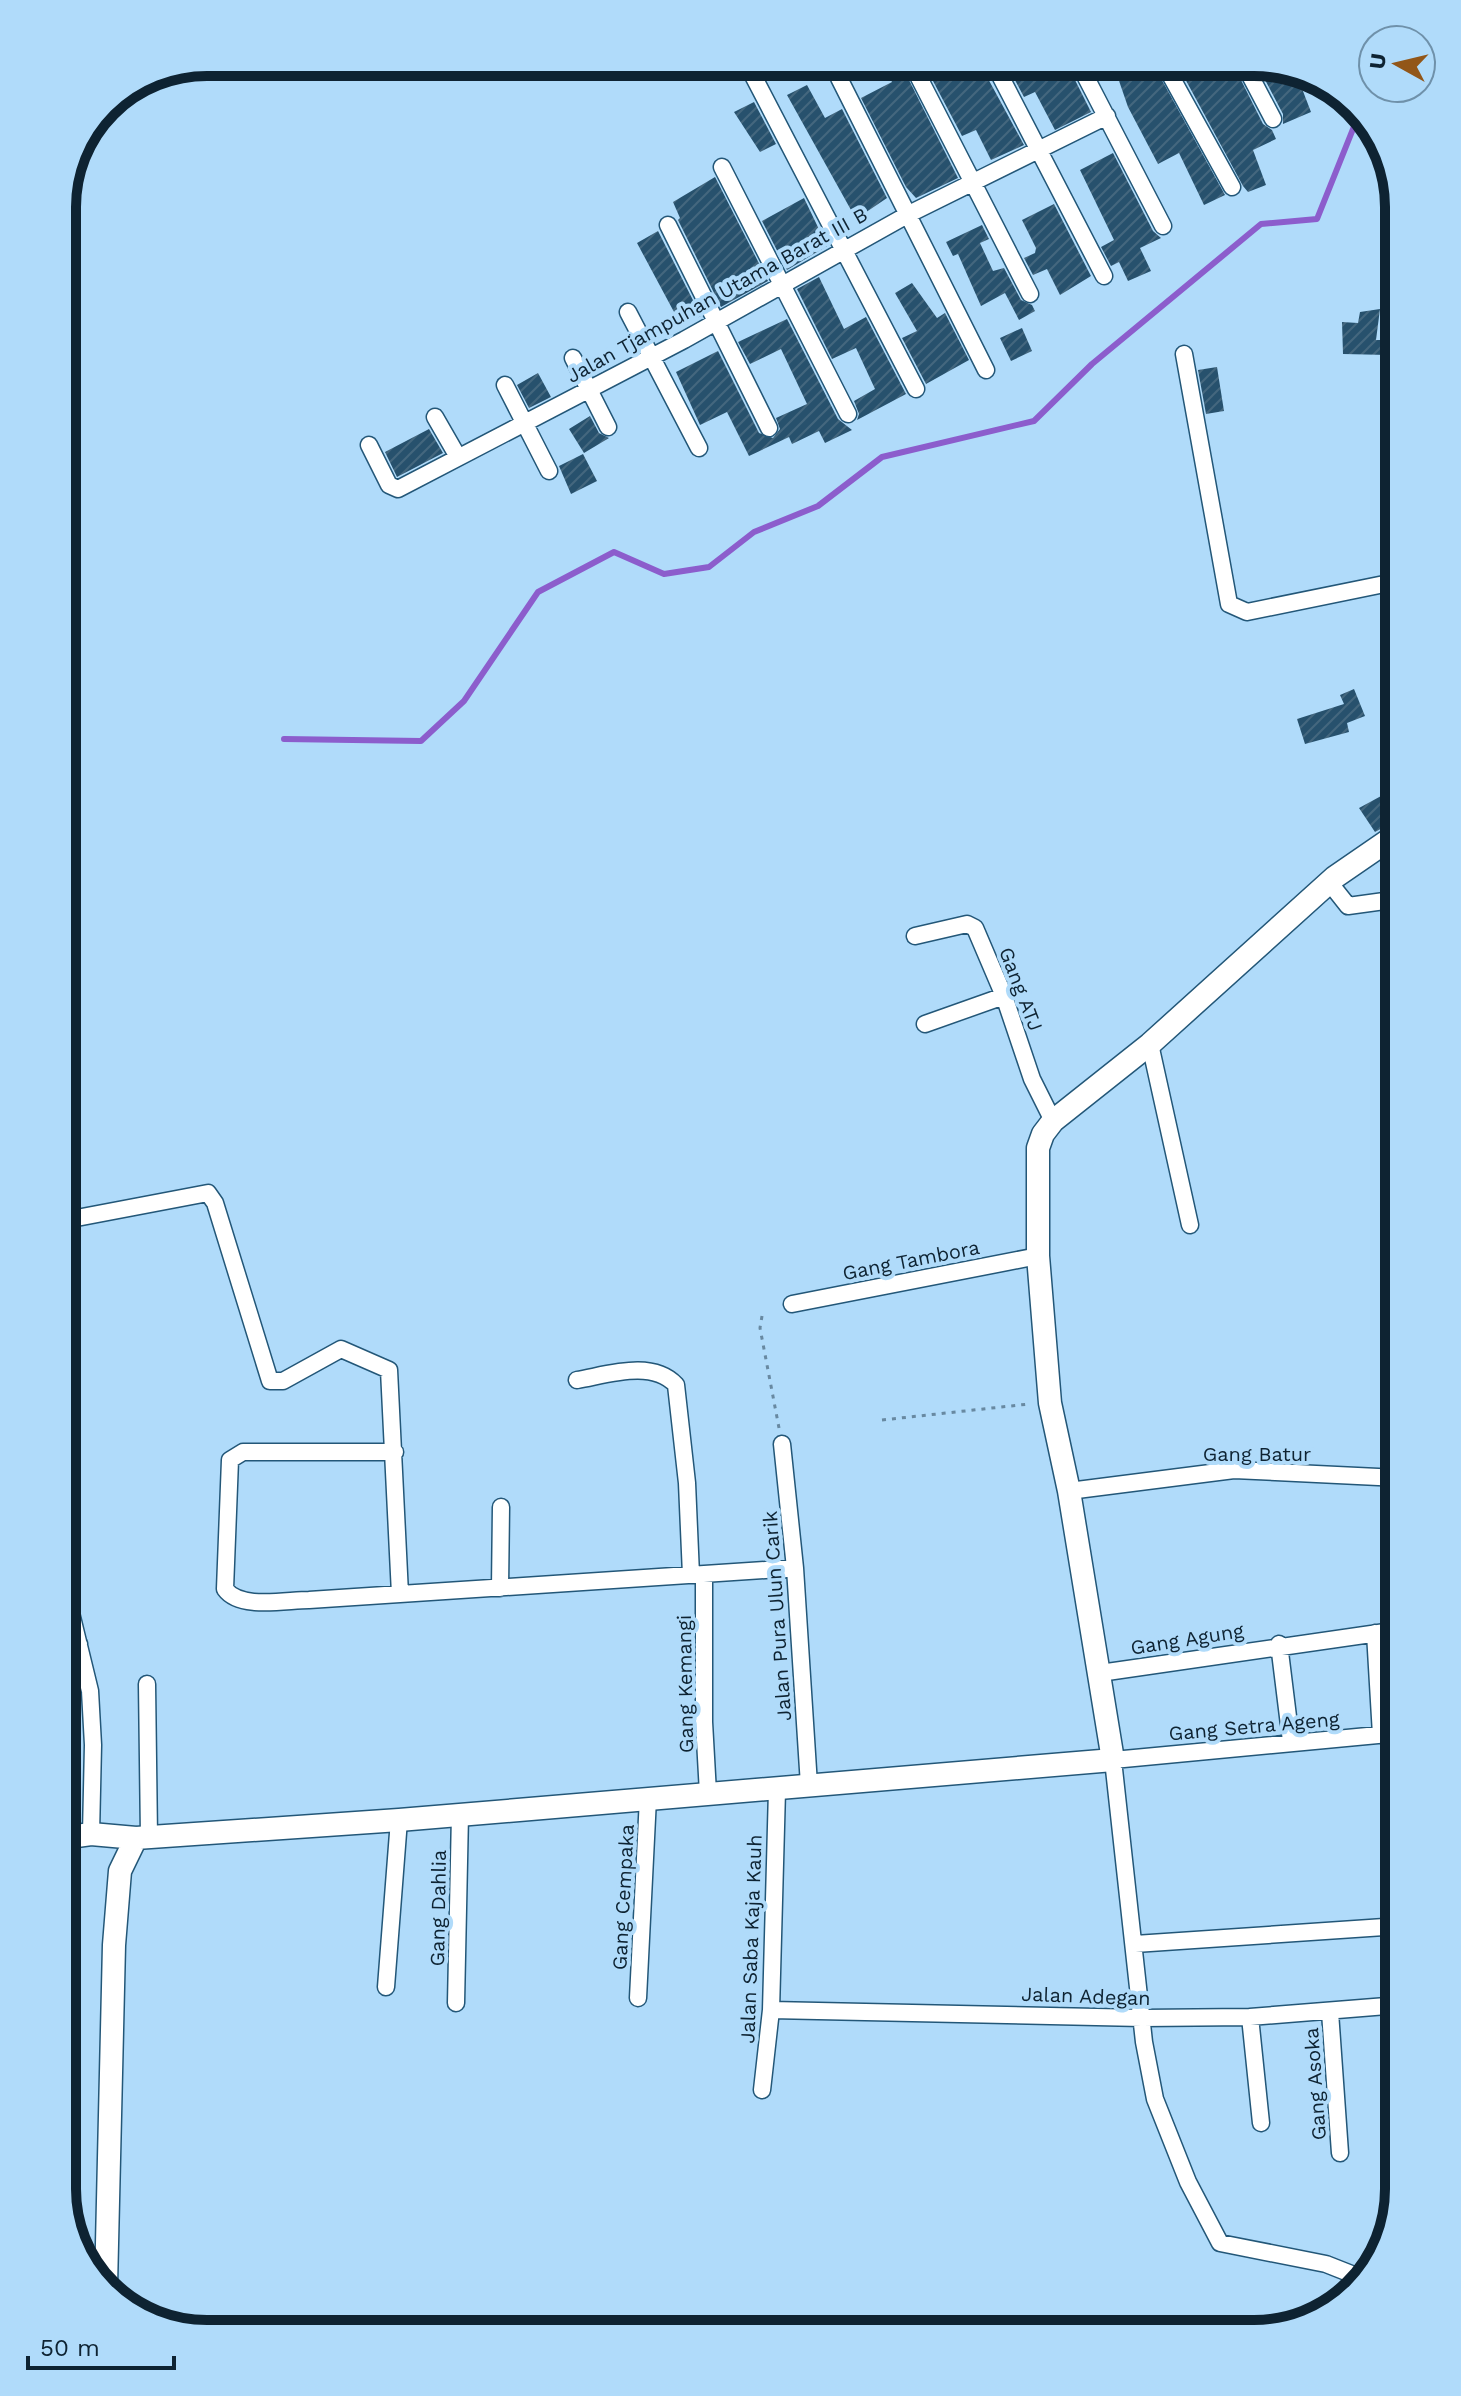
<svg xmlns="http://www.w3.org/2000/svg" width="1461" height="2396" font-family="'Work Sans',sans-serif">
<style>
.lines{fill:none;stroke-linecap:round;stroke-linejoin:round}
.stream{stroke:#8c5dcc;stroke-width:6}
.building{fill:url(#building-hatch)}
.street-casing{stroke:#235778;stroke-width:19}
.secondary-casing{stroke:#235778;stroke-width:25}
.path{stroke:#6889a1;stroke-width:3;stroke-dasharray:4 6;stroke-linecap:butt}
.street{stroke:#fff;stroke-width:16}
.secondary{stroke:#fff;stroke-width:22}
.labels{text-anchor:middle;stroke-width:8;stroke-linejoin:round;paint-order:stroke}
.street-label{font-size:20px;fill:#0e2332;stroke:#b0dbfa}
.rim{fill:none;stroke:#0e2332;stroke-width:10}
</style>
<defs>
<pattern id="building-hatch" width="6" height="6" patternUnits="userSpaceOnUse" patternTransform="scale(2)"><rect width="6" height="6" fill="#27516d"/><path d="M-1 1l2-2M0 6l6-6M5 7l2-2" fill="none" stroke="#44677e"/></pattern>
</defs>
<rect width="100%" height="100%" fill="#b0dbfa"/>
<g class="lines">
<path class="stream" d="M284 739 421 741 464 701 538 592 614 552 664 574 709 567 754 532 818 506 882 457 1034 421 1092 364 1261 224 1317 219 1359 114"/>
</g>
<path class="building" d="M880 62H900L958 178 916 198 906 187 861 98 892 82Z
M923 62H979L1024 145 991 160 976 130 962 136Z
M1066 62 1091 112 1055 130 1035 92 1024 97 1006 63Z
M1143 62H1152L1225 195 1204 205 1179 153 1158 164 1128 107 1117 75Z
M1176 62H1232L1263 124 1272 130 1276 139 1253 150 1266 185 1248 192 1243 186Z
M1281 68 1296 73 1311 112 1283 124V114L1263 76Z
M807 85 825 118 842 109 887 198 856 219 787 95Z
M754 102 776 144 760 152 734 112Z
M1113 153 1153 231 1161 238 1140 248 1151 271 1128 281 1119 262 1111 266 1101 247 1114 240 1080 170Z
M715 177 768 281 721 307 678 220 680 218 673 202Z
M804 198 827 246 787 270 762 221Z
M1054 204 1091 276 1060 295 1047 269 1033 275 1024 258 1035 253 1036 248 1022 220Z
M982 225 989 239 980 243 993 271 1004 268 1021 300 1032 305 1035 311 1019 320 1005 293 981 306 958 254 953 256 946 242Z
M658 231 701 316 681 325 637 243Z
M819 277 844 329 866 317 906 394 857 420 859 414 854 401 875 389 856 348 832 359 797 289Z
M912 283 937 318 945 313 969 360 926 384 902 338 917 331 895 293Z
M1380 309 1376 340H1390L1388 355 1343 354 1342 322 1358 323 1360 312Z
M787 319 838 419 852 430 825 443 819 431 792 444 789 437 749 456 727 412 700 425 676 372 718 351 759 433 773 438 780 429 776 418 807 404 781 349 750 364 738 342Z
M1022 328 1032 351 1011 361 1000 338Z
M1217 367 1224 411 1206 414 1198 370Z
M538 373 551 397 529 408 517 385Z
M590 416 599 433 609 438 584 453 569 429Z
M429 429 443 453 397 477 385 452Z
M583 454 597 481 571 494 559 466Z
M1354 689 1365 716 1347 723 1349 732 1305 744 1297 719 1344 704 1340 695Z
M1394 789 1399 797V819L1375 832 1359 808Z"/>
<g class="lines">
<g class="street-casing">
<path id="street" d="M911 62 1030 294
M993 62 1104 276
M1078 62 1163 226
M1163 62 1232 187
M1243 62 1273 119
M747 64 916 389
M839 78 986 370
M722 167 848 414
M668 225 769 428
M628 312 699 448
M1184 354 1229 604 1247 612 1399 581
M573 358 608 427
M505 385 549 471
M435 417 458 457
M369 445 389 485 398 489 684 340 909 214 1107 116
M1329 882 1348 906 1399 899
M915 936 967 924 975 928 1004 996 1032 1079 1053 1121
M925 1024 1004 996
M1150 1044 1190 1225
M66 1220 208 1193 215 1203 270 1381H283L341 1349 389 1370 400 1594
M792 1304 1038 1256
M577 1380C607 1375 652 1359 676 1385L687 1483 691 1575
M782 1444 795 1568 809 1785
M395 1452H243L230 1460 225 1589C240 1610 286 1600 309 1600L795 1568
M1069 1491 1234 1470 1399 1478
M704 1574V1722L708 1793
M62 1576 90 1691 93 1745 91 1834
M500 1588 501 1507
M1375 1633 1381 1735
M1279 1644 1291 1741
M62 1648 79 1644
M1100 1673 1399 1630
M147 1684 149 1837
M1135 1944 1399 1926
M386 1987 399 1820
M638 1998 648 1798
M456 2003 460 1814
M771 2010 1142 2018 1250 2017 1399 2005
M1330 2012 1340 2153
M1250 2017 1261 2123
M762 2090 771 2010 777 1790
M1364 2279 1326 2264 1220 2243 1188 2182 1155 2099 1144 2042 1113 1760 1399 1733"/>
</g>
<g class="secondary-casing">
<path id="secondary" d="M62 1838 91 1834 136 1838 399 1820 1113 1760 1069 1491 1050 1403 1038 1256V1148L1043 1134 1053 1121 1150 1044 1335 877 1399 833
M106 2286 114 1945 120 1871 136 1838"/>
</g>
<path class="path" d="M762 1316 760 1328 779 1428
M882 1420 1029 1404"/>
<use href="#street" class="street"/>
<use href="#secondary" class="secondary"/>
</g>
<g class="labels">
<g class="street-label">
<text transform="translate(717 295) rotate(-29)" y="7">Jalan Tjampuhan Utama Barat III B</text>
<text transform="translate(1021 989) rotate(69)" y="7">Gang ATJ</text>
<text transform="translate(911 1260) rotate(-11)" y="7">Gang Tambora</text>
<text x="1257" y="1461">Gang Batur</text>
<text transform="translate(777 1616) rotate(-94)" y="7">Jalan Pura Ulun Carik</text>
<text transform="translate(1187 1639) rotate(-9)" y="7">Gang Agung</text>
<text transform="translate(685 1684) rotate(-91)" y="7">Gang Kemangi</text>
<text transform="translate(1254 1726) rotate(-5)" y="7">Gang Setra Ageng</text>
<text transform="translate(623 1897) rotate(-87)" y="7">Gang Cempaka</text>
<text transform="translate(438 1908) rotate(-89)" y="7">Gang Dahlia</text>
<text transform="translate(751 1939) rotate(-88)" y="7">Jalan Saba Kaja Kauh</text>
<text transform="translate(1086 1996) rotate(2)" y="7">Jalan Adegan</text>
<text transform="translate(1315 2084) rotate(-94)" y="7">Gang Asoka</text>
</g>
</g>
<path d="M0 0H1461V2396H0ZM207 76H1254A131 131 0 0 1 1385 207V2189A131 131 0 0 1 1254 2320H207A131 131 0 0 1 76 2189V207A131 131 0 0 1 207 76Z" fill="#b0dbfa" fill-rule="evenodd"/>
<path class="rim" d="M207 76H1254A131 131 0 0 1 1385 207V2189A131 131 0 0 1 1254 2320H207A131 131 0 0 1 76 2189V207A131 131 0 0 1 207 76Z"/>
<g transform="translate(1397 64) rotate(278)"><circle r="38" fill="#b0dbfa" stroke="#6f91aa" stroke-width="2"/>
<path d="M0-6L14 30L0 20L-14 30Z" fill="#925618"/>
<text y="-12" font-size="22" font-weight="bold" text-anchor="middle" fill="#0e2332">U</text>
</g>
<path d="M28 2356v12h146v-12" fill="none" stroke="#0e2332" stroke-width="4"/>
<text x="40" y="2356" font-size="24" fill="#0e2332" stroke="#b0dbfa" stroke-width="6" paint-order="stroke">50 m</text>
</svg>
